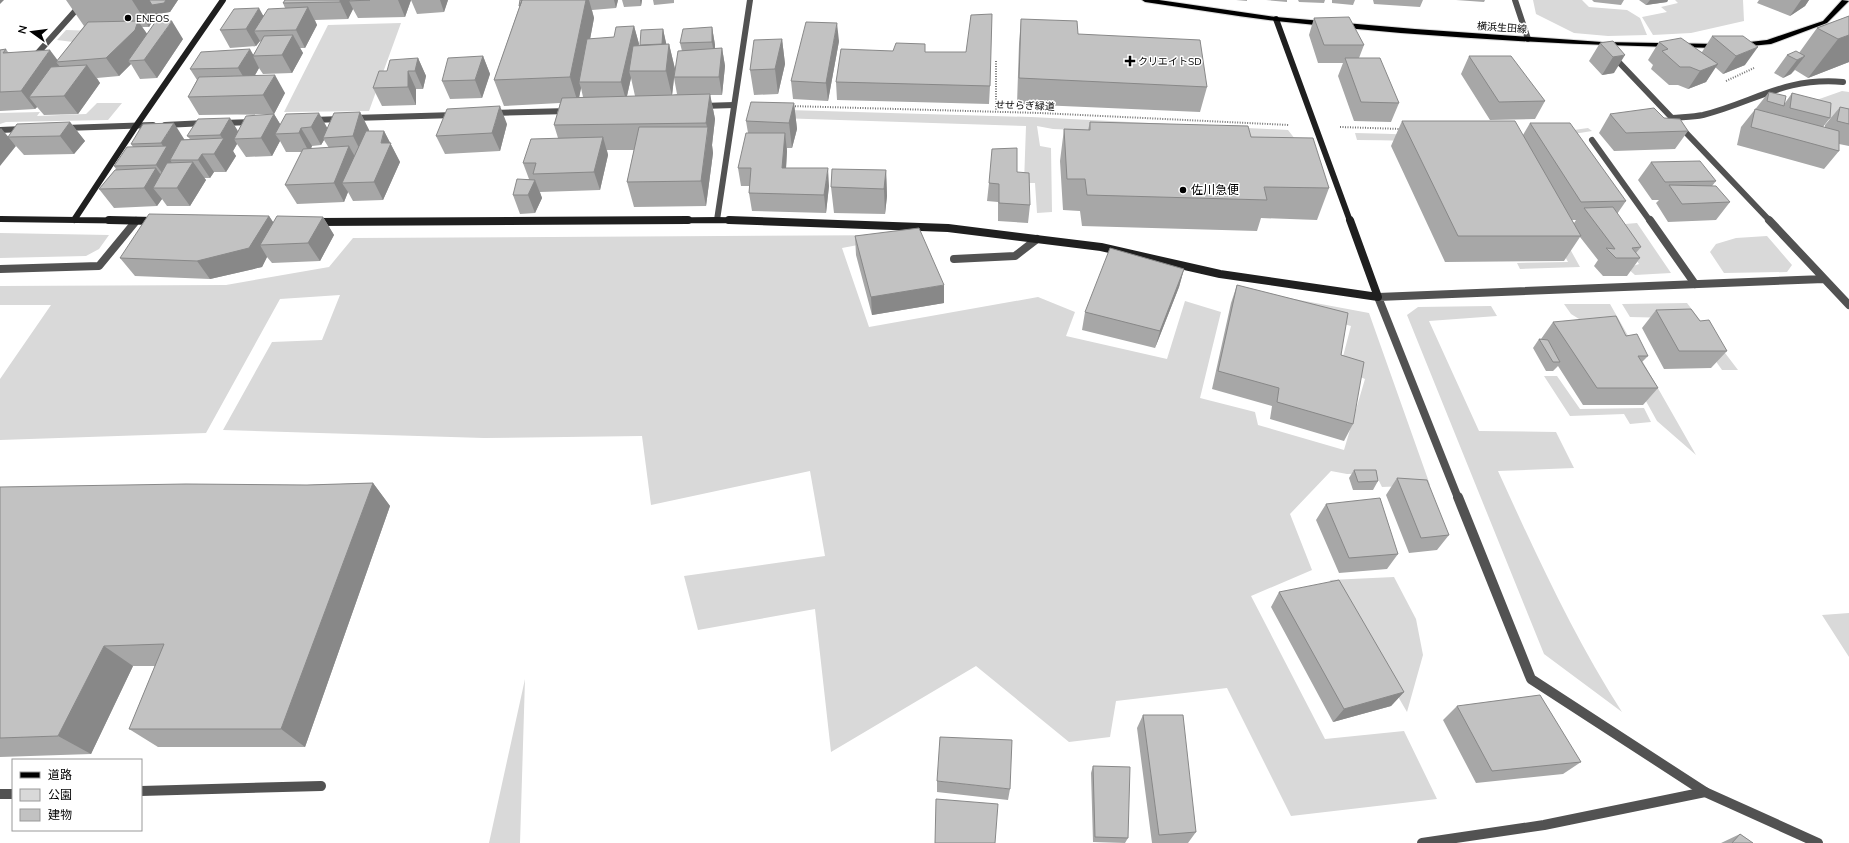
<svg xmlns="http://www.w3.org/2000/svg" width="1849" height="843" font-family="Mulish,'Noto Sans JP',sans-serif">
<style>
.green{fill:#d9d9d9}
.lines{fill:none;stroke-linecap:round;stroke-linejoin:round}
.primary-casing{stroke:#dbdbdb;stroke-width:2}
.path{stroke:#747474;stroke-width:2;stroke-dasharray:1 1.5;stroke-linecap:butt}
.lane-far2{stroke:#525252;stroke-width:6}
.lane-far1{stroke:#525252;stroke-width:8}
.lane{stroke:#525252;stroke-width:10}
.street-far2{stroke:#525252;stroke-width:6}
.street-far1{stroke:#525252;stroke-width:8}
.street{stroke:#525252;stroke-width:10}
.secondary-far1{stroke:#1f1f1f;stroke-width:6}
.secondary{stroke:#1f1f1f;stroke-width:8}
.primary{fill:#000;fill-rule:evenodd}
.wall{fill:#a7a7a7;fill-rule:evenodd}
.shaded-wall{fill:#888}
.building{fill:#c2c2c2;stroke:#888}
.poi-dot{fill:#000;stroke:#fff;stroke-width:1.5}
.labels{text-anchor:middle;stroke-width:3;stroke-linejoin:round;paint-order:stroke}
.far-poi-label{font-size:10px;fill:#000;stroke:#fff;text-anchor:start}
.far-street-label{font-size:10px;fill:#000;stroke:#fff}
.poi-label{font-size:12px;fill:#000;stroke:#fff;text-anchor:start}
</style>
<rect width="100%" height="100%" fill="#fff"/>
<path class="green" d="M1533 0H1582L1589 7 1627 10 1640 18 1647 35 1608 36 1574 33 1536 14Z
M1675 0H1743L1744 21 1691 33 1653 35 1642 17 1667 12 1661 7 1678 3Z
M401 23 369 111 284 112 328 25Z
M66 30 98 31 73 42 57 40Z
M1842 91 1849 92V125L1791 109Z
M97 103H122L108 120 6 122 0 124V113L40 112 37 116 86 114Z
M749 109 1031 117 1288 130 1295 139 1053 129 1037 126 1040 146 1051 148 1052 212 1037 213 1035 183H1024L1026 126 748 117Z
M1588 128 1592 131C1514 145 1435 141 1357 140L1355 133C1433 135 1511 140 1588 128Z
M1506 148H1514L1580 267 1520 269 1517 263 1568 262Z
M1637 223 1671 273 1635 275 1627 268 1639 264 1613 225Z
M0 233 109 235 99 249 86 256 0 258Z
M911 235 842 248 869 327 1038 297 1075 312 1066 336 1167 359 1185 301 1221 312 1200 398 1255 412 1258 425 1344 450 1365 379 1340 368 1351 326 1311 315 1252 291 1369 313 1430 485 1382 487 1375 473 1347 474 1331 471 1290 514 1312 570 1251 596 1325 739 1404 731 1437 799 1291 816 1227 688 1116 701 1110 737 1069 742 976 666 831 752 815 609 698 630 684 576 825 556 810 471 651 505 642 436 484 438 223 430 272 342 322 340 340 295 280 299 206 433 0 440V379L51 305H0V286L226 285 329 267 353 238Z
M1767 236 1792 265 1787 272 1724 273 1710 252 1716 244 1736 238Z
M1687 303 1738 370H1722L1696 333 1672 318 1630 317 1622 304Z
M1564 304H1610L1696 455 1657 421 1632 376 1584 322 1571 314Z
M1491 306 1497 316 1429 321 1479 431 1556 432 1574 468 1498 471C1536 554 1573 636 1622 712L1544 654 1407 315 1418 307Z
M1544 376H1557L1580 409 1644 408 1651 422 1630 424 1624 414 1570 416Z
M1394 577 1416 619 1423 655 1407 712 1330 580Z
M1849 613V657L1822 615Z
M525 679 520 843H489Z"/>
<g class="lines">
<g class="primary-casing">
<path id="primary" d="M1142 0H1159L1276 17 1415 29 1602 42 1719 44 1723 46 1719 48C1572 46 1422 37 1276 21 1232 16 1189 8 1145 2Z
M1842 0 1849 1 1827 23 1771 44 1741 47 1737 45 1741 43 1767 40 1823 21Z"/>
</g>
<path class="path" d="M996 61V111
M1726 81 1754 68
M790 106 1040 113 1289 125
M1340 127 1401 129"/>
<path class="lane-far2" d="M1515 0 1528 39
M35 56 85 0
M702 106 734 105
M493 113 569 111
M353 118 455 115
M1672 118C1682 117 1693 117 1703 115 1755 102 1784 77 1843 82
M313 120 341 119
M223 123 253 122
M165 125 205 123
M65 128 153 125
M0 130 23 129
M1592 140 1650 221"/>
<path class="lane-far1" d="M1650 220 1695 284
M954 259 1015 256 1037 239
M0 269 99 266 136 221"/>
<path class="lane" d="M141 791 321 786
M0 794H13
M1422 843 1544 825 1705 792"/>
<path class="street-far2" d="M1613 56 1770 221
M717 220 750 0"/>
<path class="street-far1" d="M1769 220 1849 305
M1458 498 1378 297 1824 279"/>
<path class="street" d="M1458 497 1531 679 1705 792 1818 843"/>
<path class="secondary-far1" d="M1276 19 1350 221
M0 219 154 221
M74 220 136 126 223 0
M618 221 717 220 758 221"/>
<path class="secondary" d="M109 220 154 221
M729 220 948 228 1101 247 1220 274 1378 297 1350 220
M316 222 688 220"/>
<use href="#primary" class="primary"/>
</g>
<path class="wall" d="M66 0H178L170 12 157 14 149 27H142L147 34 183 39 157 78 140 79 131 64 119 76 97 78 100 83 78 114 44 115 37 107 35 109 0 111V50L6 49 8 52 58 60 84 26Z
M285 0H411L405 17 358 18 353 9 348 19 315 20 317 25 305 48H300L303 53 292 73 263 74 259 68 255 75 285 93 274 114 199 115 188 97 197 80 190 69 253 55 261 42 260 41 256 46 230 48 220 30 285 8 283 3Z
M411 0H448L444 12 417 14Z
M520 0H618L616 8 592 10 594 18 590 39 614 37 634 26 639 44 638 45H640L663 29 666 44H669L675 69 682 51 680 43 712 27 715 45V49L722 48 725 66 722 95H710L715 119 712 145 713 153 706 206 634 207 627 182 634 150H607L608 155 600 190 540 192 542 198 535 213 520 214 513 195 529 179 523 163 558 138 554 125 560 103 504 106 494 80 519 8V6ZM631 78 635 96H627ZM674 78 677 94 672 95ZM581 88 583 97H579Z
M622 0H642L641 6 624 7Z
M653 0H674V3L654 5Z
M1236 0H1247V1Z
M1266 0H1287V2Z
M1298 0H1325L1324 3 1299 2Z
M1332 0H1355L1353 5 1332 3Z
M1373 0H1423L1420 7 1374 4Z
M1456 0H1485L1484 2Z
M1592 0H1624L1621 5 1594 2Z
M1639 0H1668L1667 2 1646 5Z
M1759 0H1809L1805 6 1790 16 1757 3Z
M1849 16V62L1808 78 1795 70 1791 74 1783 78 1774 73 1787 55 1799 53 1817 28Z
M1314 18 1364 45 1359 58 1399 103 1391 122 1354 121 1338 76 1343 63H1318L1309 35Z
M1021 19 1078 34 1207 87 1200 112 1017 104 1019 44Z
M1712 36H1743L1745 65 1723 74 1715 67 1706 82 1688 89 1678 85H1669L1651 69 1653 65 1648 60 1659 42 1702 52Z
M782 39 785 64 778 94 754 95 750 70Z
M839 41 828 101 793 99 791 81Z
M1613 41 1614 73 1602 75 1589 61 1600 43Z
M925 44V52L990 86 989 104 837 100 836 82 893 51Z
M483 56 490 74 482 98 450 99 442 81Z
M1469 56 1545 101 1535 119 1490 120 1461 74Z
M418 58 426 76 423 89H416V105L382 106 373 88 387 71Z
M1769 92 1785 103 1792 93 1830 118 1823 127H1825V125L1840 107 1849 109V146L1839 144V151L1824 169 1737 145 1741 127Z
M794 103 797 129 792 148H787L786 168 829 186 826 213 752 211 749 193V186H741L738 168 748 133 746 121Z
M360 112 369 130V131H384L400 162 383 200 353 201 348 192 344 202 297 204 285 185 302 152H286L280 141 272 156 246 157 237 144 233 151 236 156 226 172H214L210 178H204L206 180 190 206H167L162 199 157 206 114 208 99 189 116 169 114 166 133 147 131 144 190 139 187 136 238 131 274 114 280 124 327 128ZM324 140 329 148 311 149 312 146 321 145Z
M1610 114 1664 118 1688 131 1675 149 1614 151 1599 133Z
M1402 121 1523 135 1530 123 1626 201 1617 214 1641 247 1636 253 1640 258 1627 276H1603L1594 266 1598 260 1580 237 1564 261 1445 262 1391 146ZM1572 220H1576L1574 223Z
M70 122 85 141 74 154 24 155 8 137Z
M1090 122 1251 137 1329 188 1317 220 1261 218 1257 231 1082 226 1080 211 1063 210 1060 161 1064 129 1088 130Z
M507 124 500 151 445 154 436 136Z
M1651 162 1716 181 1712 186 1730 202 1716 220 1668 222 1656 203 1659 200H1652L1638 180Z
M886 170 887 196 885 214 834 213 831 187Z
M1017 172 1030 205 1028 223 998 221V202L987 201 989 183Z
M269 216 273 222 323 217 334 235 320 261 272 263 267 257 262 267 210 279 135 276 120 258Z
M855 236 944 303 872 315 856 255Z
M1184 269 1179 287 1155 348 1082 330 1085 312Z
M1237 285 1341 355 1353 424 1344 441 1270 419 1272 406 1212 389 1231 303Z
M1656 310 1700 321 1727 351 1711 368 1664 369 1642 328Z
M1553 322 1626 336 1648 356 1642 362 1658 388 1643 405H1583L1558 366 1553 371H1546L1533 348 1539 339H1541Z
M1354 470 1378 481 1373 490H1353L1349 478Z
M1397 478 1449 535 1437 550 1409 553 1386 495Z
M373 483 390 506 305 747H158L129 729 155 666H133L91 754 0 757V487L307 485Z
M1326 504 1398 554 1387 569 1339 573 1316 520Z
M1279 592 1404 692 1391 706 1333 722 1271 607Z
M1457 706 1581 762 1563 774 1476 783 1443 720Z
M1143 715 1196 832 1188 843H1152L1137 728Z
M1093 766 1128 838 1125 843 1093 842 1091 773Z
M937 781 1010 789 1008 800 937 792Z
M1740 834 1753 843H1721Z"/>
<path class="shaded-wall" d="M0 0H4L0 4Z
M132 0H178L170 12 157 14 149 27Z
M340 0H358L349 1 353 9 348 19 340 2Z
M398 0H411L405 17Z
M440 0H448L444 12Z
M586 0H589L594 18 582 82H579L581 88 578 103 570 77Z
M614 0H618L616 8Z
M640 0H642L641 6Z
M1650 0H1668L1667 2 1646 5Z
M1801 0H1809L1805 6 1790 16Z
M308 7 317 25 305 48 296 30Z
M259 8 269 26 254 31 260 41 256 46 246 29Z
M138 21 150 38 128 61 131 64 119 76 106 58Z
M172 21 183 39 157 78 144 60Z
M837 23 839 41 828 101 826 83Z
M634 26 639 44 632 71H629L631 78 626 100 621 82Z
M712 27 715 45V60L712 42Z
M663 29 667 47 661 49Z
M293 35 303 53 292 73 282 55Z
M1849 35V62L1808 78 1838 39Z
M782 39 785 64 778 94 775 69Z
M669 44 675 69 672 96 666 71Z
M1758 47 1745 65 1723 74 1736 56Z
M722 48 725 66 722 95 719 77Z
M250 49 254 56H253L259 68 249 86 238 68Z
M50 50 59 62H56L62 69 29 97 37 107 35 109 21 91Z
M1625 55 1614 73 1602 75 1613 57Z
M483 56 490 74 482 98 475 80Z
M1805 56 1791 74 1783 78 1797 60Z
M418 58 426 76 423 89 415 71Z
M1718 64 1706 82 1688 89 1700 71Z
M87 65 100 83 78 114 64 96Z
M408 71 416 89V105L408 87Z
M275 75 285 93 274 114 263 95Z
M710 94 715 119 712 145 713 153 706 206 701 181 708 131 706 123Z
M794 103 797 129 792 148 789 123Z
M500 106 507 124 500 151 492 133Z
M360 112 369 130 362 154 353 136Z
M319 113 329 131 323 138 324 140 321 145 311 127Z
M274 114 285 132 275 134 280 141 272 156 261 138Z
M230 118 241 136 234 139 237 144 233 151 236 156 226 172 214 154 223 139 220 135Z
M70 122 85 141 74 154 60 136Z
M174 123 186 142 170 160 177 170 170 183 156 165 165 149 161 143Z
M1 128 16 146 0 166V129Z
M301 128 312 146 309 152 299 133Z
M384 131 400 162 383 200 374 182Z
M785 133 787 151 785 186 782 168Z
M603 137 608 155 600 190 594 172Z
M349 146 359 164 342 183 348 192 344 202 334 183Z
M202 154 214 172 210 178 198 160Z
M193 162 206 180 190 206 177 188Z
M156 168 169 186 153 188 162 199 157 206 144 188Z
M828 168 829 186 826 213 824 195Z
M886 170 887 196 885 214 884 189Z
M535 180 542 198 535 213 528 195Z
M269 216 281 234 260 245 267 257 262 267 210 279 197 261Z
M323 217 334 235 320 261 308 243Z
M1184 269 1179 287 1155 348 1160 331Z
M944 285V303L872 315 871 297Z
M373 483 390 506 305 747 281 729Z
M104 646 133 666 91 754 58 736Z
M1404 692 1391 706 1333 722 1344 709Z"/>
<path class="building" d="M149 0H166L164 3 152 5Z
M285 0H340V2L283 3Z
M350 0H370L349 1Z
M520 0H522L520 6H519Z
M522 0H586L570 77 494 80Z
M308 7 296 30 254 31 268 9Z
M259 8 246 29 220 30 234 9Z
M992 14 990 86 836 82 841 49 893 51 896 43 925 44V52H966L971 15Z
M1849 16V35L1838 39 1817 28Z
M1349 17 1364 45H1324L1314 18Z
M1021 19 1077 21 1078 34 1200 40 1207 87 1019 78Z
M138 21 135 30 106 58 56 62 88 22Z
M156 21H172L144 60 128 61Z
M806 22 837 23 826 83 791 81Z
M634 26 621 82H579L587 39 614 37 616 27Z
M712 27V42L680 43 683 29Z
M663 29 662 44 640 45 641 30Z
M293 35 282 55 253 56 264 36Z
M1712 36H1743L1758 47 1736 56Z
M1681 38 1718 64 1700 71 1690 67H1680L1662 51 1668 49 1659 42Z
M782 39 775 69 750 70 754 40Z
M1613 41 1625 55 1613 57 1600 43Z
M669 44 666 71H629L633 46Z
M722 48 719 77H674L678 51Z
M6 49 3 53 50 50 21 91 0 92V50Z
M250 49 238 68 190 69 201 52Z
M1796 51 1805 56 1797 60 1787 55Z
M483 56 475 80 442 81 448 58Z
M1469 56H1511L1545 101 1499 102Z
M418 58 415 71H408V87L373 88 379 71H387L390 60Z
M1345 58H1380L1399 103 1361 102Z
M87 65 64 96 29 97 51 67Z
M275 75 263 95 188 97 199 77Z
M1769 92 1786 96 1784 106 1767 101Z
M1792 93 1831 103 1830 118 1790 108Z
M710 94 706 123 554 125 562 98Z
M751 102 794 103 789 123 746 121Z
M500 106 492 133 436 136 447 109Z
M1840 107 1849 109V124L1837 121Z
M1654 108 1664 118 1680 119 1688 131 1626 133 1610 114Z
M1755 109 1839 131V151L1751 127Z
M360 112 353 136 323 138 334 113Z
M319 113 311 127 301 128 299 133 275 134 286 114Z
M274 114 261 138 234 139 246 116Z
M230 118 220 135 187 136 198 119Z
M1402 121H1515L1581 236H1458Z
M70 122 60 136 8 137 17 124Z
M1090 122 1248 126 1251 137 1313 138 1329 188 1264 187 1267 200 1087 195 1085 179H1067L1064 129 1090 130Z
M174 123 161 143 131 144 143 124Z
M1530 123H1570L1626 201 1581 202Z
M639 127H708L701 181 627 182Z
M366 131H384L381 143H391L374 182 342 183Z
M746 133H785L782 168H828L824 195 749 193 751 168H738Z
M603 137 594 172 533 174 536 163H523L531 139Z
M224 138 214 154H202L198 160H170L181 140Z
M167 146 156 165 114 166 127 147Z
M349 146 334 183 285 185 303 149Z
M1017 148V172L1029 173 1030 205 999 203V184L989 183 992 149Z
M1700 161 1716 181 1665 182 1651 162Z
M193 162 177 188H153L167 163Z
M156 168 144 188 99 189 115 170Z
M832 169 886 170 884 189 831 187Z
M517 179 535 180 528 195H513Z
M1669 185 1716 186 1730 202 1682 204Z
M1613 207 1641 247 1632 248 1640 258H1616L1606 248 1615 249 1584 208Z
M149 214 269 216 249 248 197 261 120 258Z
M277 216 323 217 308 243 260 245Z
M919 228 944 285 871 297 855 236Z
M1110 248 1184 269 1160 331 1085 312Z
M1237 285 1348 313 1341 355 1364 362 1353 424 1277 402 1279 388 1218 371Z
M1691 309 1700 321 1709 320 1727 351H1679L1656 310Z
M1616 316 1626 336 1637 334 1648 356H1638L1658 388H1597L1553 322Z
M1539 339 1548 340 1560 362H1553Z
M1354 470H1376L1378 481 1358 482Z
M1397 478 1427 480 1449 535 1421 538Z
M373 483 281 729H129L164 644 104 646 58 736 0 738V487L186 484 307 485Z
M1380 498 1398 554 1349 558 1326 504Z
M1339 580 1404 692 1344 709 1279 592Z
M1540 695 1581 762 1492 771 1457 706Z
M1143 715H1183L1196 832 1159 835Z
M940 737 1012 740 1010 789 937 781Z
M1093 766 1130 767 1128 838 1095 837Z
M936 799 998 804 995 843H935Z
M1740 834 1753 843H1732Z"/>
<g class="poi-dot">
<circle cx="128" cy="18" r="4"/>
<path d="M1128 55h4v4h4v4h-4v4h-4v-4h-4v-4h4z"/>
<circle cx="1183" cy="190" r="4"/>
</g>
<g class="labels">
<g class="far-poi-label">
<text x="136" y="22">ENEOS</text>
<text x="1138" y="65">クリエイトSD</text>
</g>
<g class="far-street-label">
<text transform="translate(1502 27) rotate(4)" y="4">横浜生田線</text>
<text transform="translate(1025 105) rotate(2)" y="4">せせらぎ緑道</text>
</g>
<g class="poi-label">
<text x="1191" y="194">佐川急便</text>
</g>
</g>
<rect x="12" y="759" width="130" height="72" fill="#ffffff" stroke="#999999"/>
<rect x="20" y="772" width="20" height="6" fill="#000000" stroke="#999999"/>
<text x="48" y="779" font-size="12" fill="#000000">道路</text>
<rect x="20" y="789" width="20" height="12" fill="#d9d9d9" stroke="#999999"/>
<text x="48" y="799" font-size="12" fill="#000000">公園</text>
<rect x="20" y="809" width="20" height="12" fill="#c2c2c2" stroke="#999999"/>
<text x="48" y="819" font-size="12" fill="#000000">建物</text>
<g transform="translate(32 32) rotate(284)" stroke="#ffffff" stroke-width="3" paint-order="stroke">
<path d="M0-3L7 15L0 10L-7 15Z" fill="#000000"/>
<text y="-6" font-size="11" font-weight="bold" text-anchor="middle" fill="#000000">N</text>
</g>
</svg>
